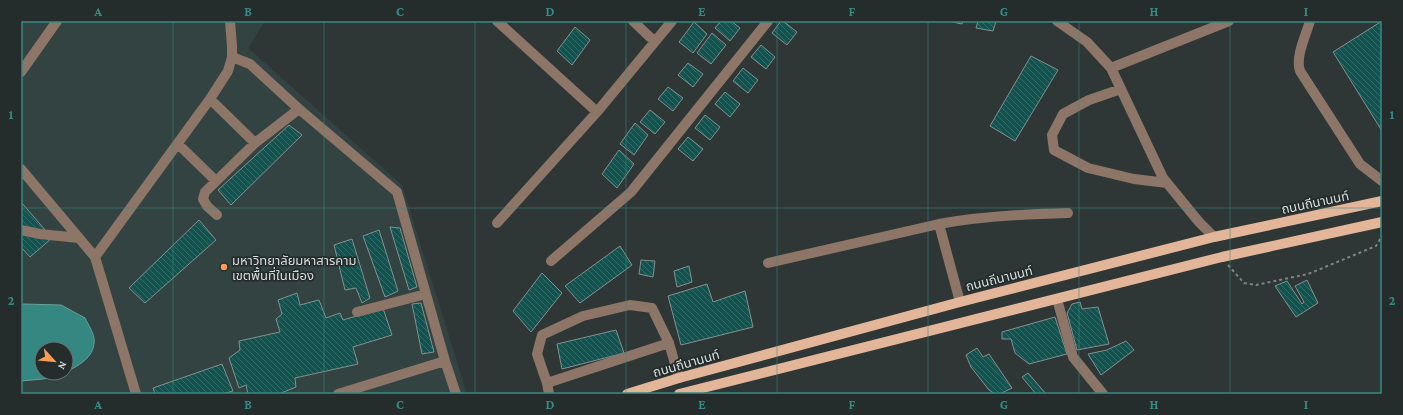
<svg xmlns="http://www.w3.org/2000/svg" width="1403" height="415" font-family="'Crimson Pro','Noto Sans Thai',serif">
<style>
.built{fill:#324342;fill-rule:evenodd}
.water{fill:#358781;stroke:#66a19d}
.building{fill:url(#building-back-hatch);stroke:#85908f}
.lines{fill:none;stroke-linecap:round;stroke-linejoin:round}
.path{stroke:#7e8584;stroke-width:2;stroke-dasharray:3 3;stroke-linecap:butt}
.minor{stroke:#8d7668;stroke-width:10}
.major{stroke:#e4b699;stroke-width:10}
.grid{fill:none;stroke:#378b84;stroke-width:1;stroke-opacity:0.55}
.poi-dot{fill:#fe9c58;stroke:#242d2c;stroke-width:1.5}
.labels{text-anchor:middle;stroke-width:3.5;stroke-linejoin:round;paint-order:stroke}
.street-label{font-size:13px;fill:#d8dedd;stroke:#242d2c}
.poi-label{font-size:13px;fill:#d8dedd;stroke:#242d2c;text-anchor:start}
.neatline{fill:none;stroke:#378b84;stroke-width:1.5}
.grid-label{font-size:13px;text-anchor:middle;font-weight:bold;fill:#378b84}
</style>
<defs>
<pattern id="building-back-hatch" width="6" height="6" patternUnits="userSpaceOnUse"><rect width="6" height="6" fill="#12534f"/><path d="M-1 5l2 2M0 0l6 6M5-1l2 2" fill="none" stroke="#346b68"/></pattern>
</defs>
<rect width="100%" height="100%" fill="#2e3736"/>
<path class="built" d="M21 21H265L248 48 402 185 467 394H21ZM42 349H66V373H42Z"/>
<path class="water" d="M23 304 61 305 85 318C88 324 93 332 94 338 96 356 80 365 66 372V349H42V373H64L53 378 21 381V305Z"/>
<path class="building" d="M721 21H731L740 28 730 41 715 28Z
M781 21H783L797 32 787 45 772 33Z
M948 21H963L962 24Z
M978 21H996L993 31 976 28Z
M1382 21V131L1333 52Z
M694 22 707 34 693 53 679 42Z
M575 27 590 40 572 65 557 51Z
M712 33 726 45 711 64 697 53Z
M761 45 775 57 766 69 751 57Z
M1031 56 1058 70 1015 141 990 126Z
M688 63 703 74 693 87 678 75Z
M743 68 758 80 748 93 733 81Z
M668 87 683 98 673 111 658 99Z
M725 92 740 104 730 117 715 104Z
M650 110 665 122 655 134 640 122Z
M705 115 720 127 710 140 695 128Z
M635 123 648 135 634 155 620 144Z
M289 125 302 135 231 205 218 190Z
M688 137 703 149 693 161 678 149Z
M619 150 634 164 617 188 602 174Z
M21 202 52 238 30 257 21 247Z
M199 220 216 240 145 303 129 288Z
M390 227 400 228 417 287 409 290Z
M379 230 398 291 385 297 363 236Z
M352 239 370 298 362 303 356 288 345 290 334 245Z
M620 246 632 265 580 303 565 286Z
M641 260 655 261 653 277 639 274Z
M689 266 692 282 677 287 674 271Z
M542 273 562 293 531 332 513 311Z
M1307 280 1318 303 1296 317 1275 286 1287 281 1302 304 1304 302 1295 286Z
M707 284 713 302 745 291 753 327 681 345 668 296Z
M297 293 300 305 319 300 326 318 340 313 343 320 383 308 392 335 353 347 358 364 295 378 296 387 279 394H248L246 385 239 388 229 358 240 350 239 341 280 332 276 319 282 314 278 300Z
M1080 302 1082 309 1098 307 1109 344 1077 350 1067 313 1072 304Z
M421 303 434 352 422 354 412 304Z
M1055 317 1067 354 1029 364 1015 353 1011 339H1002V332Z
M616 330 624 353 562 369 557 344Z
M1126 341 1134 350 1101 375 1088 354 1107 350Z
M977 348 983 357 989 354 1012 388 1000 394H995L989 390 971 367 966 355Z
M222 364 233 391 223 394H155L153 388Z
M1028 373 1046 394H1036L1022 377Z"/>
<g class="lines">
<path class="path" d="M1228 265 1244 283 1256 285 1308 274 1376 246 1382 236"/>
<path class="minor" d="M497 21 597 112 672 21
M633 21 655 42
M1057 21 1087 42 1111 68 1163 178 1199 222 1214 237
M1310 21C1306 35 1295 57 1300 71L1360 164 1382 181
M232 57 250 64 299 109 397 192 445 361 456 394
M1111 68 1229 21
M21 72 57 21
M1121 89 1089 100 1063 114 1052 135 1054 150 1088 168 1134 179 1167 183
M210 99 255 143 299 109
M178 144 216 181
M21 169 95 257 136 394
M217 215 207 206 203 199 205 192 255 143
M497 223 597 112
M21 230 40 234 79 238
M95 257 210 99 228 71 232 57V46L230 21
M551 261 631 192 768 21
M768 263 939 224
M1057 299 1073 357 1103 394
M960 302 939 224C982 216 1025 214 1068 213
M357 312 426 294
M547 383 669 343
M338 394 445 361
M549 394 547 383 537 354 542 335 583 316 630 305 652 308 669 343 679 378"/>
<path class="major" d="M627 394 679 378 960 302 1214 237 1382 201
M679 394 1222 257 1382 222"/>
</g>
<path class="grid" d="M173 21V394M324 21V394M475 21V394M626 21V394M777 21V394M928 21V394M1079 21V394M1230 21V394M21 208H1382"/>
<circle class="poi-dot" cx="224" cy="267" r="4"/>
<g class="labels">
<g class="street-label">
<text transform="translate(1315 202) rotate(-12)" y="5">ถนนถีนานนท์</text>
<text transform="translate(999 278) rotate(-14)" y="5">ถนนถีนานนท์</text>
<text transform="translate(686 363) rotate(-16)" y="5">ถนนถีนานนท์</text>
</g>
<g class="poi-label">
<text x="232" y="265">มหาวิทยาลัยมหาสารคาม<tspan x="232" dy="15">เขตพื้นที่ในเมือง</tspan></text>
</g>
</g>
<rect width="1403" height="415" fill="none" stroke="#242d2c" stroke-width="44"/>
<g transform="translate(54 361) rotate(117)"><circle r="19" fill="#242d2c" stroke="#6c7473"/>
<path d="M0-3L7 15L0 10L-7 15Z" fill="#fe9c58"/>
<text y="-6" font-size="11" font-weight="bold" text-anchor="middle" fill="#d8dedd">N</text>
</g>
<rect x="22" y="22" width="1359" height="371" class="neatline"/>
<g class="grid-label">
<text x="98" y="16">A</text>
<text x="248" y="16">B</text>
<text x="400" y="16">C</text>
<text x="550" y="16">D</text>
<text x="702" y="16">E</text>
<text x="852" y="16">F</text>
<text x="1004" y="16">G</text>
<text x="1154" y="16">H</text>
<text x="1306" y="16">I</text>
<text x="11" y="119">1</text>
<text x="1392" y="119">1</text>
<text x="11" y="305">2</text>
<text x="1392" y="305">2</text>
<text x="98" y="409">A</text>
<text x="248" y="409">B</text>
<text x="400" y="409">C</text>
<text x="550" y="409">D</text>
<text x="702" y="409">E</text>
<text x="852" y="409">F</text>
<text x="1004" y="409">G</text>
<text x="1154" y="409">H</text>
<text x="1306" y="409">I</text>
</g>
</svg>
